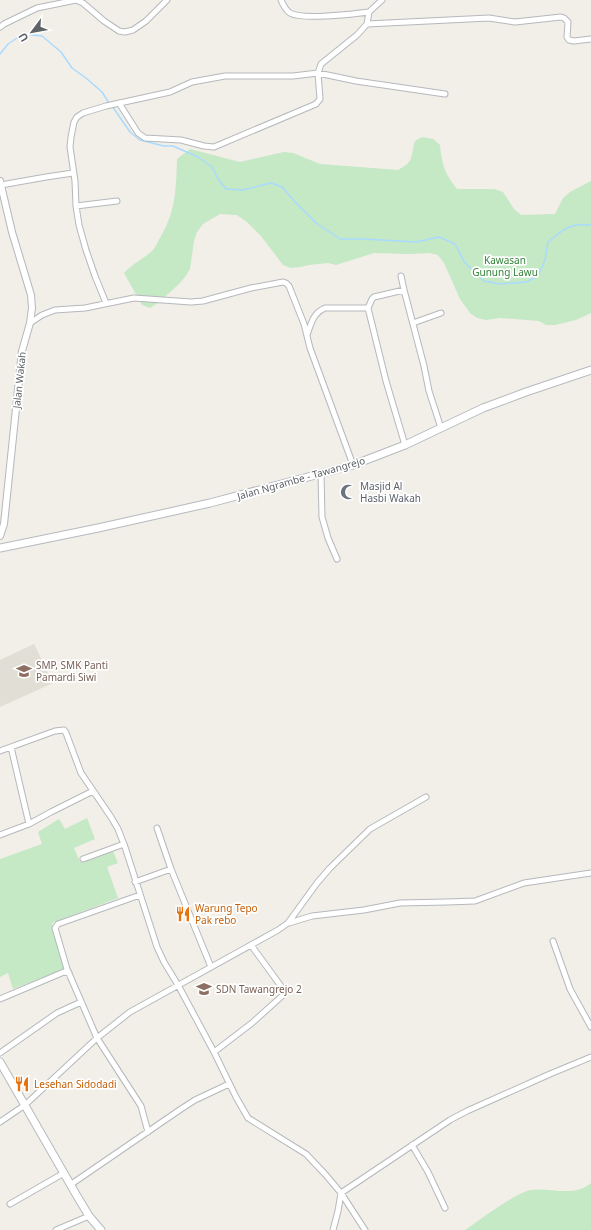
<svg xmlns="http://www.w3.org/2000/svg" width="591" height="1230" font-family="'Noto Sans',sans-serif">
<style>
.education{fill:#e1ded6}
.green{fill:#c5e8c5}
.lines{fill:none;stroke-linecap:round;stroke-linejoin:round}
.stream{stroke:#aadaff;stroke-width:1.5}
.minor-casing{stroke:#b5b8bc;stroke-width:7}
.tertiary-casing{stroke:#b5b8bc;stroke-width:8}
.secondary-casing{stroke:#b6babf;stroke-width:9}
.minor{stroke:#fff;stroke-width:5}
.tertiary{stroke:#fff;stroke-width:6}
.secondary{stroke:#fff;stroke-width:7}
.labels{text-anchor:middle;stroke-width:3.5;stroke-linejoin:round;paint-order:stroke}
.park-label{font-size:10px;fill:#348238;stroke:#fff}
.street-label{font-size:10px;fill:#5f6368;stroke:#fff}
.worship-label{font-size:10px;fill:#5b616d;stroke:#fff;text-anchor:start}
.education-label{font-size:10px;fill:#785e54;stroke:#fff;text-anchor:start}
.food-label{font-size:10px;fill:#c56008;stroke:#fff;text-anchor:start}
</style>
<rect width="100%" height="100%" fill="#f1efe8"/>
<path class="education" d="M34 644 53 683 0 707V660Z"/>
<path class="green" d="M422 137 433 139 440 145C442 165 445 174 457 189H494L503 192 514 209 521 215 555 214 563 198 570 192 591 181V313L576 320 555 325H546L539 321 500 318 486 320 477 318 470 313 460 299 444 263 438 255 429 253 408 254 374 253 336 265 328 263 309 265 300 267 291 268 283 265 261 236 248 223 237 215 220 214 203 224 197 232 194 241 190 269 185 277 179 284 158 303 150 308 142 305 124 273C133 263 144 259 153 250 156 246 158 241 161 236 176 210 176 189 177 159L190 149 240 162 284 152 293 153 320 164 398 170C415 161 410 157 415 141Z
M87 818 95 839 74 848 80 862 113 851 118 863 107 867 118 898 52 923 65 969 13 989 8 973 0 977V859L42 844 38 832 59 819 65 829Z
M591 1183V1230H465C480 1220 515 1193 531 1190 551 1187 573 1198 591 1183Z"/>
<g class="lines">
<path class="stream" d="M0 54 8 44 23 34 42 36 61 52 72 68 86 78 102 92 109 103
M112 106 130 132 140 140 164 146H173L198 157 212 167 218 179 226 189 243 190 271 183 282 187 294 201 316 223 340 239H364L416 242 439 237 455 244 465 263 484 281 500 284 526 282 538 276 545 260 548 242C563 230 570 222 591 225"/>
<g class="minor-casing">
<path id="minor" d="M281 0C283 5 286 10 290 13 302 20 353 14 369 12
M367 24 489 18 515 22 561 17 564 18 568 22 567 37 569 40 574 41 591 39
M0 27 4 24 37 8 76 0 83 3 104 21 119 31 125 32 133 30 146 21 167 0
M119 103 138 133 145 138 181 140 204 146 214 147 316 104 320 99 318 73 321 64 357 35 367 24 369 12 382 0
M1 185 46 177 73 173
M76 206 117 201
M401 276 404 290
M106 303 95 276 86 250 79 225 76 206 75 181 70 147 71 137 74 122 77 117 83 113 106 106 170 92 192 82 225 76H293L318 73 356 81 445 94
M30 323 42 315 55 310 85 308 134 298 191 302 203 301 251 288 283 282 286 283 289 286 304 324 310 348 353 465
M413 323 441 313
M307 335C311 324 313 313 325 308H368
M405 445 386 381 368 308 372 299 374 297 404 290 424 366 429 391 441 428
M321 474 322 517 328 538 337 559
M11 747 29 824
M0 751 55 731 64 730 66 733 81 773 111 817 118 829 125 847 157 947 164 962 178 985 214 1052 236 1097 248 1118 306 1154 325 1174 341 1193 365 1230
M157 828 171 869 211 967
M0 835 29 824 51 812 93 791
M83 859 124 844
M135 882 171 869
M140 895 58 924 55 928 67 969 97 1038 141 1106 148 1132
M289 923 312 916 364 910 400 903 447 902 475 901 524 883 591 873
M553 941 570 989 591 1027
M0 999 64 972 69 973
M214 1052 252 1023 282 996 284 993 283 989 251 945
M0 1053 57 1013 81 1002
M0 1122 25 1105 97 1038 130 1012 278 930 288 923 317 883 330 868 370 829 426 797
M412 1145 428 1172 445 1208
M70 1185 181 1109 195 1100 229 1084
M10 1204 64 1173
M56 1230 89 1216
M333 1230 338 1211 341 1193 450 1120 467 1111 550 1074 591 1057"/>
</g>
<g class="tertiary-casing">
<path id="tertiary" d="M0 181 12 232 31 295 32 308 30 323 22 351 4 524 0 536"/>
</g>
<g class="secondary-casing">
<path id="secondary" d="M0 548 98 528 210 503 353 465 405 445 483 408 526 392 591 370
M0 1062 77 1196 89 1216 101 1230"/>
</g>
<use href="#minor" class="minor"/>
<use href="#tertiary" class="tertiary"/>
<use href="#secondary" class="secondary"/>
</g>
<defs>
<g id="mosque-bare" transform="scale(1.2)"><path d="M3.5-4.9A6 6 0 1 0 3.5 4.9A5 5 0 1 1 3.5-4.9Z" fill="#6b7280" stroke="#fff" stroke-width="2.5" paint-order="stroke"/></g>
<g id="school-bare" transform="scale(1.2)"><path d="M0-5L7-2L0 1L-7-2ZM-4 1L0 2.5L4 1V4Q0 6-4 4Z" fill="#8d6e63" stroke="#fff" stroke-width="2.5" paint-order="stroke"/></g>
<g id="restaurant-bare" transform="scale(1.2)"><path d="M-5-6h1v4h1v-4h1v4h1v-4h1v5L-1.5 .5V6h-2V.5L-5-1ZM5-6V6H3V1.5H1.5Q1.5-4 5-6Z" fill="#e8710a" stroke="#fff" stroke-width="2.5" paint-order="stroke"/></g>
</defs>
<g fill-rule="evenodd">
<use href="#mosque-bare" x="348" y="492"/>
<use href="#school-bare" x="24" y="671"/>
<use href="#restaurant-bare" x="183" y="914"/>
<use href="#school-bare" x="204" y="989"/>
<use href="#restaurant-bare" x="22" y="1084"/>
</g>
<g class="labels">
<g class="park-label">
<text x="505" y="264">Kawasan<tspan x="505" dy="12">Gunung Lawu</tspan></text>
</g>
<g class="street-label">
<text transform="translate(19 380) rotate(-84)" y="4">Jalan Wakah</text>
<text transform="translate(301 478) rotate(-16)" y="4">Jalan Ngrambe - Tawangrejo</text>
</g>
<g class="worship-label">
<text x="360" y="490">Masjid Al<tspan x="360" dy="12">Hasbi Wakah</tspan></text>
</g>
<g class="education-label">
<text x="36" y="669">SMP, SMK Panti<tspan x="36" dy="12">Pamardi Siwi</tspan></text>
<text x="216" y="993">SDN Tawangrejo 2</text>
</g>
<g class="food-label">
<text x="195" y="912">Warung Tepo<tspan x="195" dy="12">Pak rebo</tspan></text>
<text x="34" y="1088">Lesehan Sidodadi</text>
</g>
</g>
<g transform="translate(32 32) rotate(238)" stroke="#ffffff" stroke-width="3" paint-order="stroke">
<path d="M0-3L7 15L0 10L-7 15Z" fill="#5f6368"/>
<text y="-6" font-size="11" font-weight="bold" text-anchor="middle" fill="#5f6368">U</text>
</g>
</svg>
